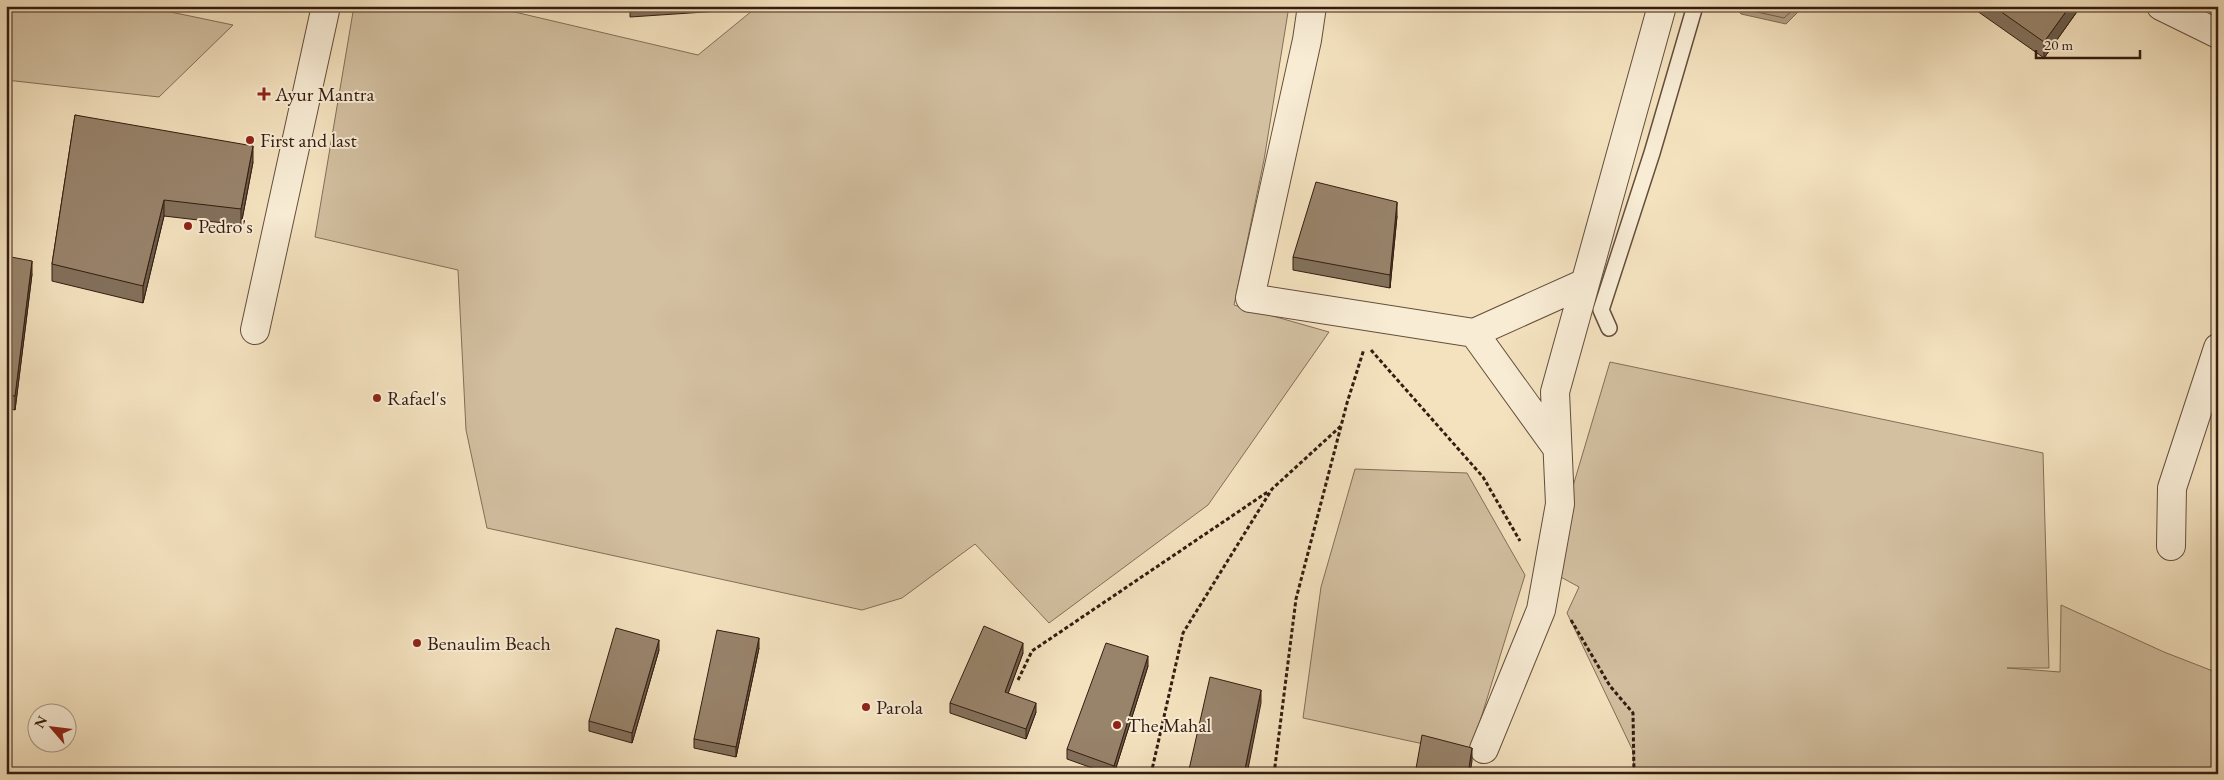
<svg xmlns="http://www.w3.org/2000/svg" width="2224" height="780" font-family="'EB Garamond',serif">
<style>
.green{fill:#d3c0a1;stroke:#846e58}
.water{fill:#b39f84;stroke:#806b56}
.lines{fill:none;stroke-linecap:round;stroke-linejoin:round}
.shore{stroke:#745e4a;stroke-width:1}
.service-casing{stroke:#644e3c;stroke-width:18}
.minor-casing{stroke:#644e3c;stroke-width:30}
.tertiary-casing{stroke:#644e3c;stroke-width:30}
.path{stroke:#341c10;stroke-width:3;stroke-dasharray:4 2.5;stroke-linecap:butt}
.service{stroke:#f8ecd5;stroke-width:15}
.minor{stroke:#f8ecd5;stroke-width:28}
.tertiary{stroke:#f8ecd5;stroke-width:28}
.wall{fill:#83715c;stroke:#341c10}
.shaded-wall{fill:#6a5c4b;stroke:#341c10}
.building{fill:#98836b;stroke:#341c10}
.poi-dot{fill:#8f2418;stroke:#f8ecd5;stroke-width:2}
.labels{text-anchor:middle;stroke-width:4;stroke-linejoin:round;paint-order:stroke}
.poi-label{font-size:20px;fill:#341c10;stroke:#f8ecd5;text-anchor:start}
</style>
<rect width="100%" height="100%" fill="#f4e2bf"/>
<filter id="stains"><feTurbulence type="fractalNoise" baseFrequency=".004" numOctaves="4"/><feColorMatrix values="0 0 0 0 .2 0 0 0 0 .09 0 0 0 0 .02 0 0 0 .5 -.17"/></filter>
<radialGradient id="worn" r=".72"><stop offset=".6" stop-color="#630" stop-opacity="0"/><stop offset="1" stop-color="#630" stop-opacity=".3"/></radialGradient>
<path class="green" d="M6 6H142L233 25 159 97 6 80Z
M354 6H489L698 55 758 6H1289L1264 160 1234 305 1329 332 1208 505 1049 623 975 544 902 598 862 610 487 528 466 430 458 270 315 237Z
M1610 362 2043 453 2049 668H2007L2060 672 2061 605 2164 652 2218 673V774H1634L1633 751 1567 613 1579 587 1548 570Z
M1355 469 1467 473 1525 575 1470 754 1303 718 1321 587Z"/>
<path class="water" d="M1735 6H1804L1786 24 1741 14Z"/>
<g class="lines">
<path class="shore" d="M1741 6 1744 9 1784 18 1797 6"/>
<g class="service-casing">
<path id="service" d="M1609 328 1601 310 1652 153 1695 6"/>
</g>
<g class="minor-casing">
<path id="minor" d="M1312 6 1307 40 1250 298 1474 333 1585 283
M2161 6 2218 34
M1474 333 1557 448
M2171 546 2172 488 2218 348
M1484 749 1541 610 1560 504 1555 392 1662 6"/>
</g>
<g class="tertiary-casing">
<path id="tertiary" d="M255 330 326 6"/>
</g>
<path class="path" d="M1371 350 1483 477 1520 541
M1571 620 1610 686 1633 713 1634 774
M1018 680 1032 651 1269 491
M1151 774 1183 633 1272 489 1342 425
M1274 774 1296 599 1347 403 1364 349"/>
<use href="#service" class="service"/>
<use href="#minor" class="minor"/>
<use href="#tertiary" class="tertiary"/>
</g>
<path class="wall" d="M630 6H720V11L630 17Z
M1902 6H1939L1933 9Z
M1970 6H2081L2044 58Z
M75 115 253 162 241 225 164 216 143 303 52 281V264Z
M1397 216 1390 288 1293 270V257Z
M6 256 32 274 15 410 6 408Z
M759 648 736 757 694 748V739Z
M659 650 632 743 589 731V721Z
M1023 653 1008 693 1036 712 1026 739 950 713V703Z
M1148 666 1114 774H1109L1067 759V749Z"/>
<path class="shaded-wall" d="M1933 6H1939L1933 9Z
M2070 6H2081L2044 58V42Z
M253 146V162L241 225V209Z
M164 200V216L143 303V286Z
M1397 202V216L1390 288V275Z
M32 261V274L15 410V396Z
M759 638V648L736 757V747Z
M659 640V650L632 743V733Z
M1023 643V653L1005 702V692Z
M1148 656V666L1114 774V766Z
M1261 690V703L1247 774H1244Z
M1036 703V712L1026 739V729Z
M1472 748V761L1470 774H1468Z"/>
<path class="building" d="M630 6H652L630 8Z
M1993 6H2070L2044 42Z
M75 115 253 146 241 209 164 200 143 286 52 264Z
M1316 182 1397 202 1390 275 1293 257Z
M6 256 32 261 15 396 6 395Z
M984 626 1023 643 1005 692 1036 703 1026 729 950 703Z
M616 628 659 640 632 733 589 721Z
M717 630 759 638 736 747 694 739Z
M1106 643 1148 656 1114 766 1067 749Z
M1210 677 1261 690 1244 774H1188Z
M1422 735 1472 748 1468 774H1415Z"/>
<g class="poi-dot">
<path d="M261.5 86.5h5v5h5v5h-5v5h-5v-5h-5v-5h5z"/>
<circle cx="250" cy="140" r="5"/>
<circle cx="188" cy="226" r="5"/>
<circle cx="377" cy="398" r="5"/>
<circle cx="417" cy="643" r="5"/>
<circle cx="866" cy="707" r="5"/>
<circle cx="1117" cy="725" r="5"/>
</g>
<g class="labels">
<g class="poi-label">
<text x="275" y="101">Ayur Mantra</text>
<text x="260" y="147">First and last</text>
<text x="198" y="233">Pedro's</text>
<text x="387" y="405">Rafael's</text>
<text x="427" y="650">Benaulim Beach</text>
<text x="876" y="714">Parola</text>
<text x="1127" y="732">The Mahal</text>
</g>
</g>
<rect width="2224" height="780" fill="none" stroke="#f4e2bf" stroke-width="25"/>
<rect x="8" y="8" width="2209" height="765" fill="none" stroke="#341c10" stroke-width="2.5"/>
<rect x="12" y="12" width="2199" height="755" fill="none" stroke="#341c10"/>
<g transform="translate(52 728) rotate(298)"><circle r="24" fill="#f8ecd5" stroke="#aa9986"/>
<path d="M0-4L9 19L0 12L-9 19Z" fill="#8f2418"/>
<text y="-8" font-size="14" font-weight="bold" text-anchor="middle" fill="#341c10">N</text>
</g>
<path d="M2036 50v8h104v-8" fill="none" stroke="#341c10" stroke-width="2.5"/>
<text x="2044" y="50" font-size="15" fill="#341c10" stroke="#f8ecd5" stroke-width="4" paint-order="stroke">20 m</text>
<rect width="100%" height="100%" filter="url(#stains)"/>
<rect width="100%" height="100%" fill="url(#worn)"/>
</svg>
